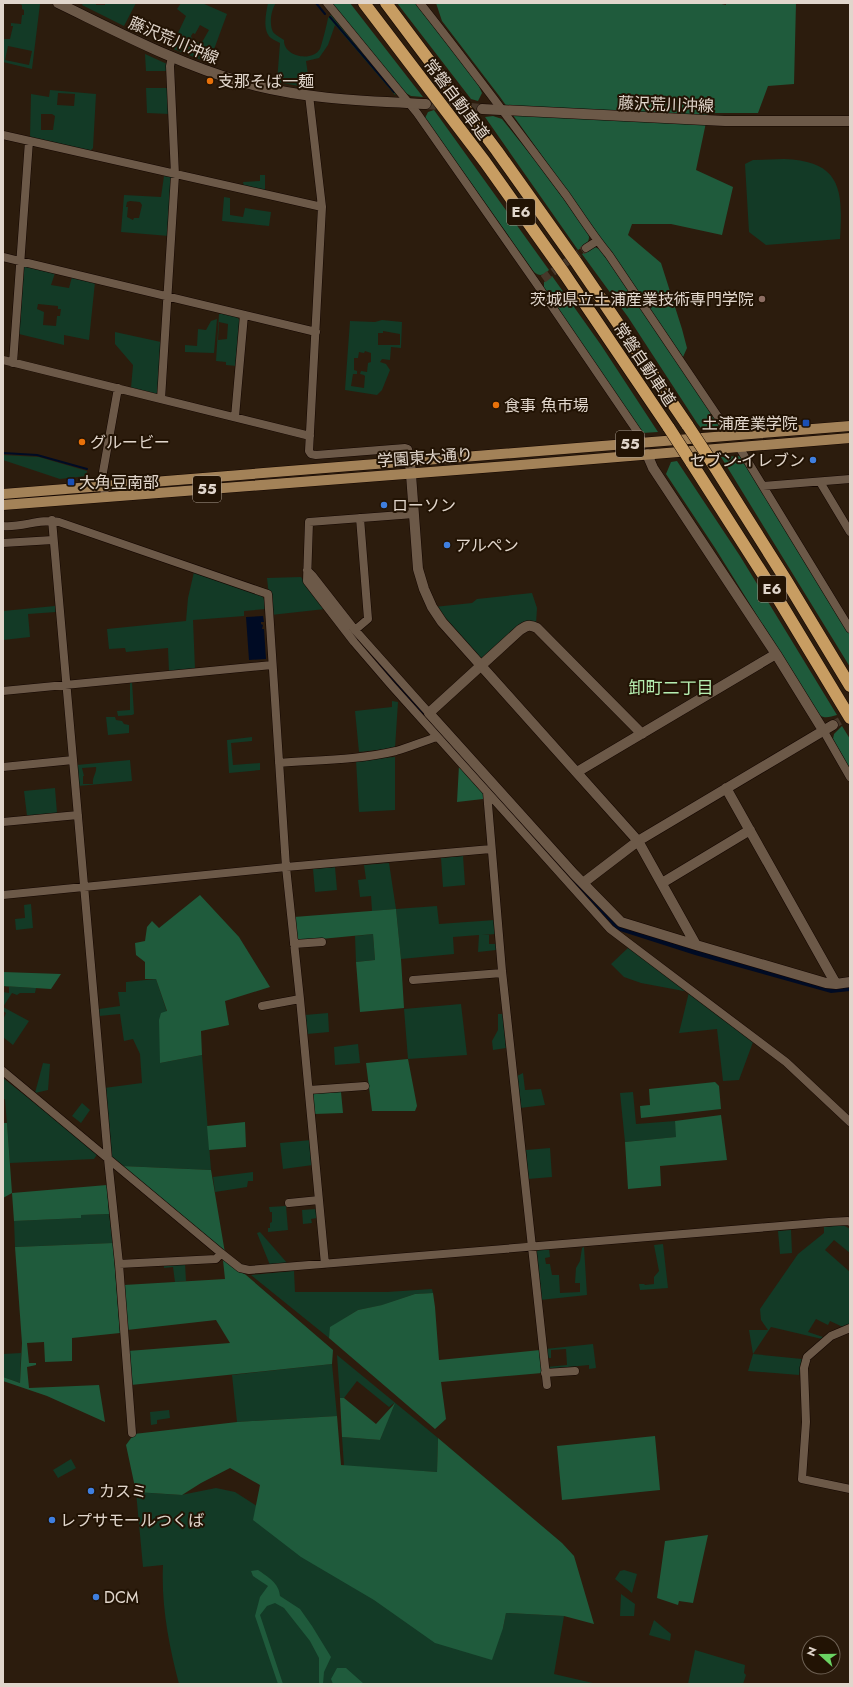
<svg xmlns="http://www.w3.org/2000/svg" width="853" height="1687" font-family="Jost,'Noto Sans JP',sans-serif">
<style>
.green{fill:#133a26;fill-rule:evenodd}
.forest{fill:#1f5b3c}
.water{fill:#000b24}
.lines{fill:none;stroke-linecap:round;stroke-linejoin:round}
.stream{stroke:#000b24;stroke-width:2}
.street-tunnel{stroke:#47382a;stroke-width:8;stroke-dasharray:8 4;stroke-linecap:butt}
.secondary-tunnel{stroke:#47382a;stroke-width:10;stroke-dasharray:10 5;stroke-linecap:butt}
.street-casing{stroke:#140600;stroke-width:9}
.secondary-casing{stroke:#140600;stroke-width:11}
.primary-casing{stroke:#140600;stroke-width:11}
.highway-casing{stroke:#140600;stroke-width:13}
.street{stroke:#6c5948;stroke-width:8}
.secondary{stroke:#6c5948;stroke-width:10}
.primary{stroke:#a38258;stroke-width:10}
.highway{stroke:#c89d62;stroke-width:12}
.highway-bridge-casing{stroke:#140600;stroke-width:13;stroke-linecap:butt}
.highway-bridge{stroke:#c89d62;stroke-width:12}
.food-dot{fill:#e8710a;stroke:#221304;stroke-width:1.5}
.education-dot{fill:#8d6e63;stroke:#221304;stroke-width:1.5}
.transit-dot{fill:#1a4fb4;stroke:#221304;stroke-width:1.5}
.shop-dot{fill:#3f7fe0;stroke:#221304;stroke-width:1.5}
.labels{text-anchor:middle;stroke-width:4;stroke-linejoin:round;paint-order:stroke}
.shield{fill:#221304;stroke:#a89c90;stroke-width:1}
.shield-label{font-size:15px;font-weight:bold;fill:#e1d6cc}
.street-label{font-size:16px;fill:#e1d6cc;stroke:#221304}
.poi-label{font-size:16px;fill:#e1d6cc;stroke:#221304;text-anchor:start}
.neighbourhood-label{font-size:17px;fill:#b5edb0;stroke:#221304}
</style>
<rect width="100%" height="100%" fill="#2c1c0d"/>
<path class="green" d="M18 3 40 4 32 69 3 62V39H10L13 26H11V23L21 24 22 15H24V10L22 9V5ZM8 46 32 51 29 65 5 60Z
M83 3H96V5H105V3H136L124 26 82 5Z
M181 3H202L227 14 209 63 171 48 186 16 177 9ZM200 25 209 30 201 44 192 39 191 36 193 33 195 34Z
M268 3H276C271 10 269 24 273 32 275 35 280 37 284 40 283 56 311 63 320 49 322 44 327 24 328 18L332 14 397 93 395 95 335 25 328 45 319 58 306 61 310 88 277 82 280 43C277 41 273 40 271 38 262 31 266 13 268 3Z
M145 54 167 64 168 71H146Z
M146 88H168L170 114 147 113Z
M50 90 96 94 93 148 89 152 30 138 31 94 49 97ZM58 93 75 94 74 106 57 105ZM41 114H52L55 116 53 130H41Z
M784 159C842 161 843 191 840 239L766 245 749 232 745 164 753 160Z
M260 175H265V192L244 187 243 182 260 181Z
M164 176 172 177 169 236 121 232 124 195 161 197ZM130 201 140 202 142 205 139 218H134L133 220 127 217 128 207H126L127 202Z
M224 197 230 198V215L243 217 245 208 271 212 269 226 222 221Z
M22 264 95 282 89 340 64 335V345L19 334ZM55 273 72 277 69 288 51 285ZM38 304 58 306V309H61L60 316H57L56 326 43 325 44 312 37 309Z
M219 314C227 314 236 313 240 321L237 366 226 365V362L216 361ZM219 322 228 324 227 339 218 340Z
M217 319 214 353 185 352V345L197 346 198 329 206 330 211 321Z
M382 320 402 322 401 348 391 347 390 360 382 359 380 362 386 364 390 370 382 390 377 395 345 390 350 321 375 322ZM383 331 400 334V345H378V333H383ZM365 351 371 353V362L368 363 367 372 361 371 360 374 364 375 365 376 364 388 351 386 353 374H357V371L354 370V358H358L359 352 364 353Z
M115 332 161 342 159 393 156 395 131 388 133 365 115 344Z
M3 455 39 457 87 471 86 476 60 479 3 460Z
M194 572 262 596 264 599 266 609 244 611V616L193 620 195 669 169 672 168 648 126 652 125 648 109 649 107 629 186 621 188 598Z
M301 577 325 609 271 615 267 578Z
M532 593 537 608 536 624 481 662 434 607 472 603 477 599Z
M55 606 56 612 28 614 30 637 3 640V611Z
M130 682H132L134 714 132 715 118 716 117 711 130 710Z
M392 701 398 702 395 748 359 752 355 711 392 707Z
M106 717H115L116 720 122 721 124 724 129 725V733L108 735Z
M252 737V741L231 743 233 765 260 763V770L229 773 227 740Z
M395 757V810L359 812 356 760Z
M130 760 132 781 78 786 77 765ZM96 767C97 773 92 777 93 784H83V776H84L82 768Z
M55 788 57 813 27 816 24 791Z
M463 856 465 885 443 887 441 858Z
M389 863 396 909 437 906 439 924 495 920 496 934 482 935H489V944H496V950L478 952 479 935 453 937 454 954 401 959 396 909 372 911 371 896 360 897 358 880 366 879 364 865Z
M335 867 337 890 315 892 313 869Z
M31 904 33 928 16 930 15 919 25 918 24 905Z
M373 934 375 960 356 962 355 936Z
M629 947 689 992 753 1042 739 1080 723 1081 717 1029 679 1033 689 992 641 983 624 977 611 964Z
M156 979 167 1012 160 1063 202 1055 211 1170 122 1166 111 1157 104 1088 142 1083 140 1054 133 1039 124 1041 120 1014 99 1016V1009L120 1006 118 992H126V982Z
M3 986 36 988 35 993H20L17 995 12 993 3 1007 29 1021 13 1045 3 1037V1020L6 1013 3 1011V992L9 993V987Z
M461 1004 467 1055 408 1059 404 1009Z
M328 1013 329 1032 307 1034 305 1015Z
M498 1014H504L506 1048 493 1050 492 1041 498 1030Z
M358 1044 360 1063 335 1065 334 1047Z
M43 1063 50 1064 48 1090 35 1093Z
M523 1073 525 1090 541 1089 545 1105 520 1108 517 1076Z
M3 1078 98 1153 94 1159 10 1163 5 1099H3Z
M633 1092 636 1124 675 1121 677 1137 625 1142 620 1093Z
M82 1103 90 1110 81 1123 72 1116Z
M311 1140 313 1165 283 1169 280 1143Z
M550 1148 552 1177 528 1179 526 1150Z
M253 1172V1181H248L247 1187 215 1192 213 1177Z
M286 1206 288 1230 268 1232V1228H270V1223L272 1222V1212H270L269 1207Z
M316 1209 317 1218 311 1219 312 1223 303 1224 302 1210Z
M109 1214 113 1243 15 1247 14 1221 80 1218 81 1215Z
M843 1225 850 1229V1253L834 1240 825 1250 850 1272V1325L843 1327 830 1321 828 1325 816 1319 808 1332 823 1337 822 1339 771 1327 753 1354 802 1359 799 1375 748 1371 753 1354 749 1330H768L761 1320 760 1309 798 1254 824 1233V1227Z
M791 1230 792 1253 780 1254 778 1231Z
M260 1232 288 1264 270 1265 257 1233Z
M663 1244 668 1288 640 1290 639 1284H644L645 1285 654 1284V1277L659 1271 654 1245Z
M584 1247 587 1295 540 1300 536 1252 538 1250 549 1249 550 1257 545 1258 546 1264H550L552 1275H559L560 1293 580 1292V1283H575L576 1268 580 1261 582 1248Z
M185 1263 186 1281 175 1282 173 1267 164 1268V1265Z
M294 1271 295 1292H387L432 1289 433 1293 415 1294 383 1305 358 1310 331 1327 329 1338 251 1275Z
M593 1344 596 1368 589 1369V1365L547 1369V1367L567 1365 566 1349 551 1350V1358H545V1349Z
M21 1353 20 1383 3 1377V1354Z
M337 1355 438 1438 437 1472 344 1466 342 1437 380 1440 394 1403 389 1407 357 1381 344 1398H340Z
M332 1364 337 1416 237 1422 232 1375Z
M169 1410 170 1418 157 1420V1424L151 1425 150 1412Z
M71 1459 76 1468 58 1478 53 1470Z
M216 1488 235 1492 288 1526 503 1628 506 1613 564 1616 554 1674 597 1684H179C169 1646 161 1605 163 1565L143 1567 136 1492 181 1495Z
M624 1570 637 1574 632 1593 615 1579 620 1571Z
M621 1594 635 1604 634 1616H620Z
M654 1620 671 1634 670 1641 649 1635Z
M695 1650 745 1665 744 1673 746 1675 743 1684H688Z"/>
<path class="forest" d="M330 3H350L423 97 411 96 404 92Z
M397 3H417L478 84 482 93 478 101 471 99Z
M436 3H717L726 5V3H796L794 84 768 86 758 113H708L696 170 733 187 722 235 671 224H632L628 235 661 263 682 329 687 348 683 357 586 217 500 97 442 21Z
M434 110 549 270C544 275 540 277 534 272L425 118 428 112Z
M493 116 502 119 538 164 587 231C592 240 587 245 578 250L485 117Z
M595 247 599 249 607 257 717 420 719 426 701 428 697 423 628 317 582 254Z
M552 276 601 345 658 432 642 433 544 288V282Z
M741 456 850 634V667L721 457Z
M677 461 740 556 837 715C830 717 825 719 819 715L715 548 666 474 671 462Z
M842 726 850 739V769L833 739 834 734Z
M459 765 483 793V799L457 802Z
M200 895 239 937 270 987 225 1001 229 1025 201 1031 202 1055 160 1063 159 1020 161 1013 167 1011 156 979H145V962L136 955 135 943 145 941 147 927 152 921 159 928Z
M396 909 401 959 404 1008 360 1012 356 962 375 960 373 934 300 941 297 939 294 917Z
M3 972 61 974 51 989 3 986Z
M408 1059 417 1106 415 1111H372L366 1063Z
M715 1082 719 1086 721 1109 641 1118 640 1106 650 1105 649 1089Z
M341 1092 343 1113 314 1114 312 1093Z
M721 1115 727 1160 660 1166 661 1186 628 1189 625 1142 676 1137 675 1121Z
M245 1122 246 1147 209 1150 207 1126Z
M3 1123H7L12 1193 107 1185 109 1214 81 1215V1218L14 1221 12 1193 3 1198Z
M122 1166 211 1170 225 1253Z
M113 1243 120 1333 72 1338V1361L45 1362 44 1342 27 1343 29 1363H36V1365L27 1367 29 1388 99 1385 105 1422 47 1396 3 1381V1377L20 1383 22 1343 15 1247Z
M223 1260 246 1275 333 1350 332 1364 131 1385 128 1351 230 1343 216 1320 127 1330 124 1285 225 1279Z
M433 1293 435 1307 439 1360 540 1350 542 1373 441 1382 446 1419 435 1429 329 1338 330 1327 358 1310 382 1305 415 1294Z
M340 1398H344L376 1424 395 1403 380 1440 342 1437Z
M337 1416 341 1465 437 1472 438 1438 562 1543 574 1556 594 1624 564 1616 506 1613 503 1628 492 1660 435 1643 374 1600 301 1557 253 1520 260 1485 230 1468 201 1483 182 1495 136 1492 126 1445 134 1434 237 1422Z
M655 1436 660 1490 562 1500 557 1446Z
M708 1535 693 1603 679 1601 678 1605 657 1598 665 1541Z
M258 1570C268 1577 279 1583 280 1596L300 1609 312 1626 331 1657 324 1672 323 1684H319V1658L310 1641 284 1608 275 1603 267 1606 260 1615 283 1684H278L255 1616 260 1597 268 1586 253 1576 251 1571Z
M337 1668H346L364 1684H333L331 1679Z"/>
<path class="water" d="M314 581 614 922 850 986V991L831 993 695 955 617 930 362 647Z
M263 616 264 622H261V624L263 625 262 629H264L266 659 249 660 246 617Z"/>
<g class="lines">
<path class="stream" d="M316 3 325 14
M330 17 394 92
M3 453 37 455 87 469"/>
<path class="street-tunnel" d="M543 279 586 248
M833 725 850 715"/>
<path class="secondary-tunnel" d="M426 104 482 109"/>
<g class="street-casing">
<path id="street" d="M327 3 417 113 536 283 639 434 643 443
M420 3C470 66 518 131 566 195 580 215 593 236 609 255L731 436
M309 95 322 207 309 451 311 454 316 455 405 448 408 449 410 461
M3 135 322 207
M586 248 597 241
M3 257 316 332
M3 360 310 436
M13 363 29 141
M161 399 175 175 170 66 172 57
M235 417 244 315
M739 447 850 629
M820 482 850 532
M763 486 850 479
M105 497 103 472 118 388
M414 514 309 522 307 581 354 642 391 685 610 929 786 1062 850 1122
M52 520 108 1159 119 1264 132 1433
M3 526C22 528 40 518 59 522L268 594 286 867 300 999 325 1264
M3 543 53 540
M307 570 312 575 355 630 429 713
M355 630 368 619 360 518
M3 691 272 665
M823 730 850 777
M279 763C318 760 358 760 396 751 410 747 424 741 437 737
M3 767 73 760
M487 792 502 971 547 1385
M3 822 78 815
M3 895 286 867 491 849
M294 944 322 942
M413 980 502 973
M262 1006 300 999
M3 1071 221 1253 240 1268 249 1270 829 1222 848 1221 850 1222
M309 1090 365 1086
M289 1203 319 1200
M119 1264 216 1259 221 1253
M850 1328 831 1336 807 1357 804 1368 806 1422 802 1479 850 1489
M545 1373 575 1371"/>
</g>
<g class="secondary-casing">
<path id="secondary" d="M58 3C118 32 178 64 242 82 301 99 364 101 426 104
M482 109 725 121H850
M647 454 653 468 776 654 823 730
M410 461 418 569 424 589 432 607 442 622 638 841 696 945
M642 734 537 628C529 624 526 626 520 630L429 713 574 874 621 922 696 945 826 983 836 984 850 982
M577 772 776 654
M726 788 836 984
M583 883 638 841 833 725
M662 883 750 830"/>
</g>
<g class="primary-casing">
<path id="primary" d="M3 494 850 426
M3 505 508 466 850 438"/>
</g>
<g class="highway-casing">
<path id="highway" d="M364 3 485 162 564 273 669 428
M386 3 497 151 576 262 688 426
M711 461 786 580 850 686
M691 462 771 587 850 718"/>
</g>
<use href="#street" class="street"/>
<use href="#secondary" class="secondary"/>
<use href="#primary" class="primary"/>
<use href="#highway" class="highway"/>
<g class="highway-bridge-casing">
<path id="highway-bridge" d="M688 426 711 461
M669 428 691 462"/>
</g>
<use href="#highway-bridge" class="highway-bridge"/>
</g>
<g class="food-dot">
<circle cx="210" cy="81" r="4"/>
<circle cx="496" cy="405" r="4"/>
<circle cx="82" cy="442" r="4"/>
</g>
<circle class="education-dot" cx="762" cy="299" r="4"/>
<g class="transit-dot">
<rect x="802" y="419" width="8" height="8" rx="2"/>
<rect x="67" y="478" width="8" height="8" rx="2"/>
</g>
<g class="shop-dot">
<circle cx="813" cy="460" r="4"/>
<circle cx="384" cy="505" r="4"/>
<circle cx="447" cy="545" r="4"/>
<circle cx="91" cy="1491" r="4"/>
<circle cx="52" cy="1520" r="4"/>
<circle cx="96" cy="1597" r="4"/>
</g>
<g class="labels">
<g class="shield">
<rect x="507" y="199" width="28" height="26" rx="3"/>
<rect x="616" y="431" width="28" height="26" rx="3"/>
<rect x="193" y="476" width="28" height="26" rx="3"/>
<rect x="758" y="576" width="28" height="26" rx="3"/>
</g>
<g class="shield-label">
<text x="521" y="217">E6</text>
<text x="630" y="449">55</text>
<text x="207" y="494">55</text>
<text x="772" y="594">E6</text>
</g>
<g class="street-label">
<text transform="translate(174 40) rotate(23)" y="6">藤沢荒川沖線</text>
<text transform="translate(457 99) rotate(53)" y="6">常磐自動車道</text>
<text transform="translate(666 104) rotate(2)" y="6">藤沢荒川沖線</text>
<text transform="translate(645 364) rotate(56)" y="6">常磐自動車道</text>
<text transform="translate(425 457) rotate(-4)" y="6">学園東大通り</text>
</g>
<g class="poi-label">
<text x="218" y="87">支那そば一麺</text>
<text x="754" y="305" text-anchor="end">茨城県立土浦産業技術専門学院</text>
<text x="504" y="411">食事 魚市場</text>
<text x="798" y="429" text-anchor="end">土浦産業学院</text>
<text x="90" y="448">グルービー</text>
<text x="805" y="466" text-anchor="end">セブン-イレブン</text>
<text x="79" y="488">大角豆南部</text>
<text x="392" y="511">ローソン</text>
<text x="455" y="551">アルペン</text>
<text x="99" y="1497">カスミ</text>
<text x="60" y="1526">レプサモールつくば</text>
<text x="104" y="1603">DCM</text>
</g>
<g class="neighbourhood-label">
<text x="671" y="694">卸町二丁目</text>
</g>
</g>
<rect width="853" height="1687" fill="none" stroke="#e1d6cc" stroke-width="8"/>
<g transform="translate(821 1655) rotate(291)"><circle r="19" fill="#221304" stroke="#6e6154"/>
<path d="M0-3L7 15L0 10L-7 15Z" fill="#6bd363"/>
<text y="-6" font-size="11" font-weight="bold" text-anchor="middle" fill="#e1d6cc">N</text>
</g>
</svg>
